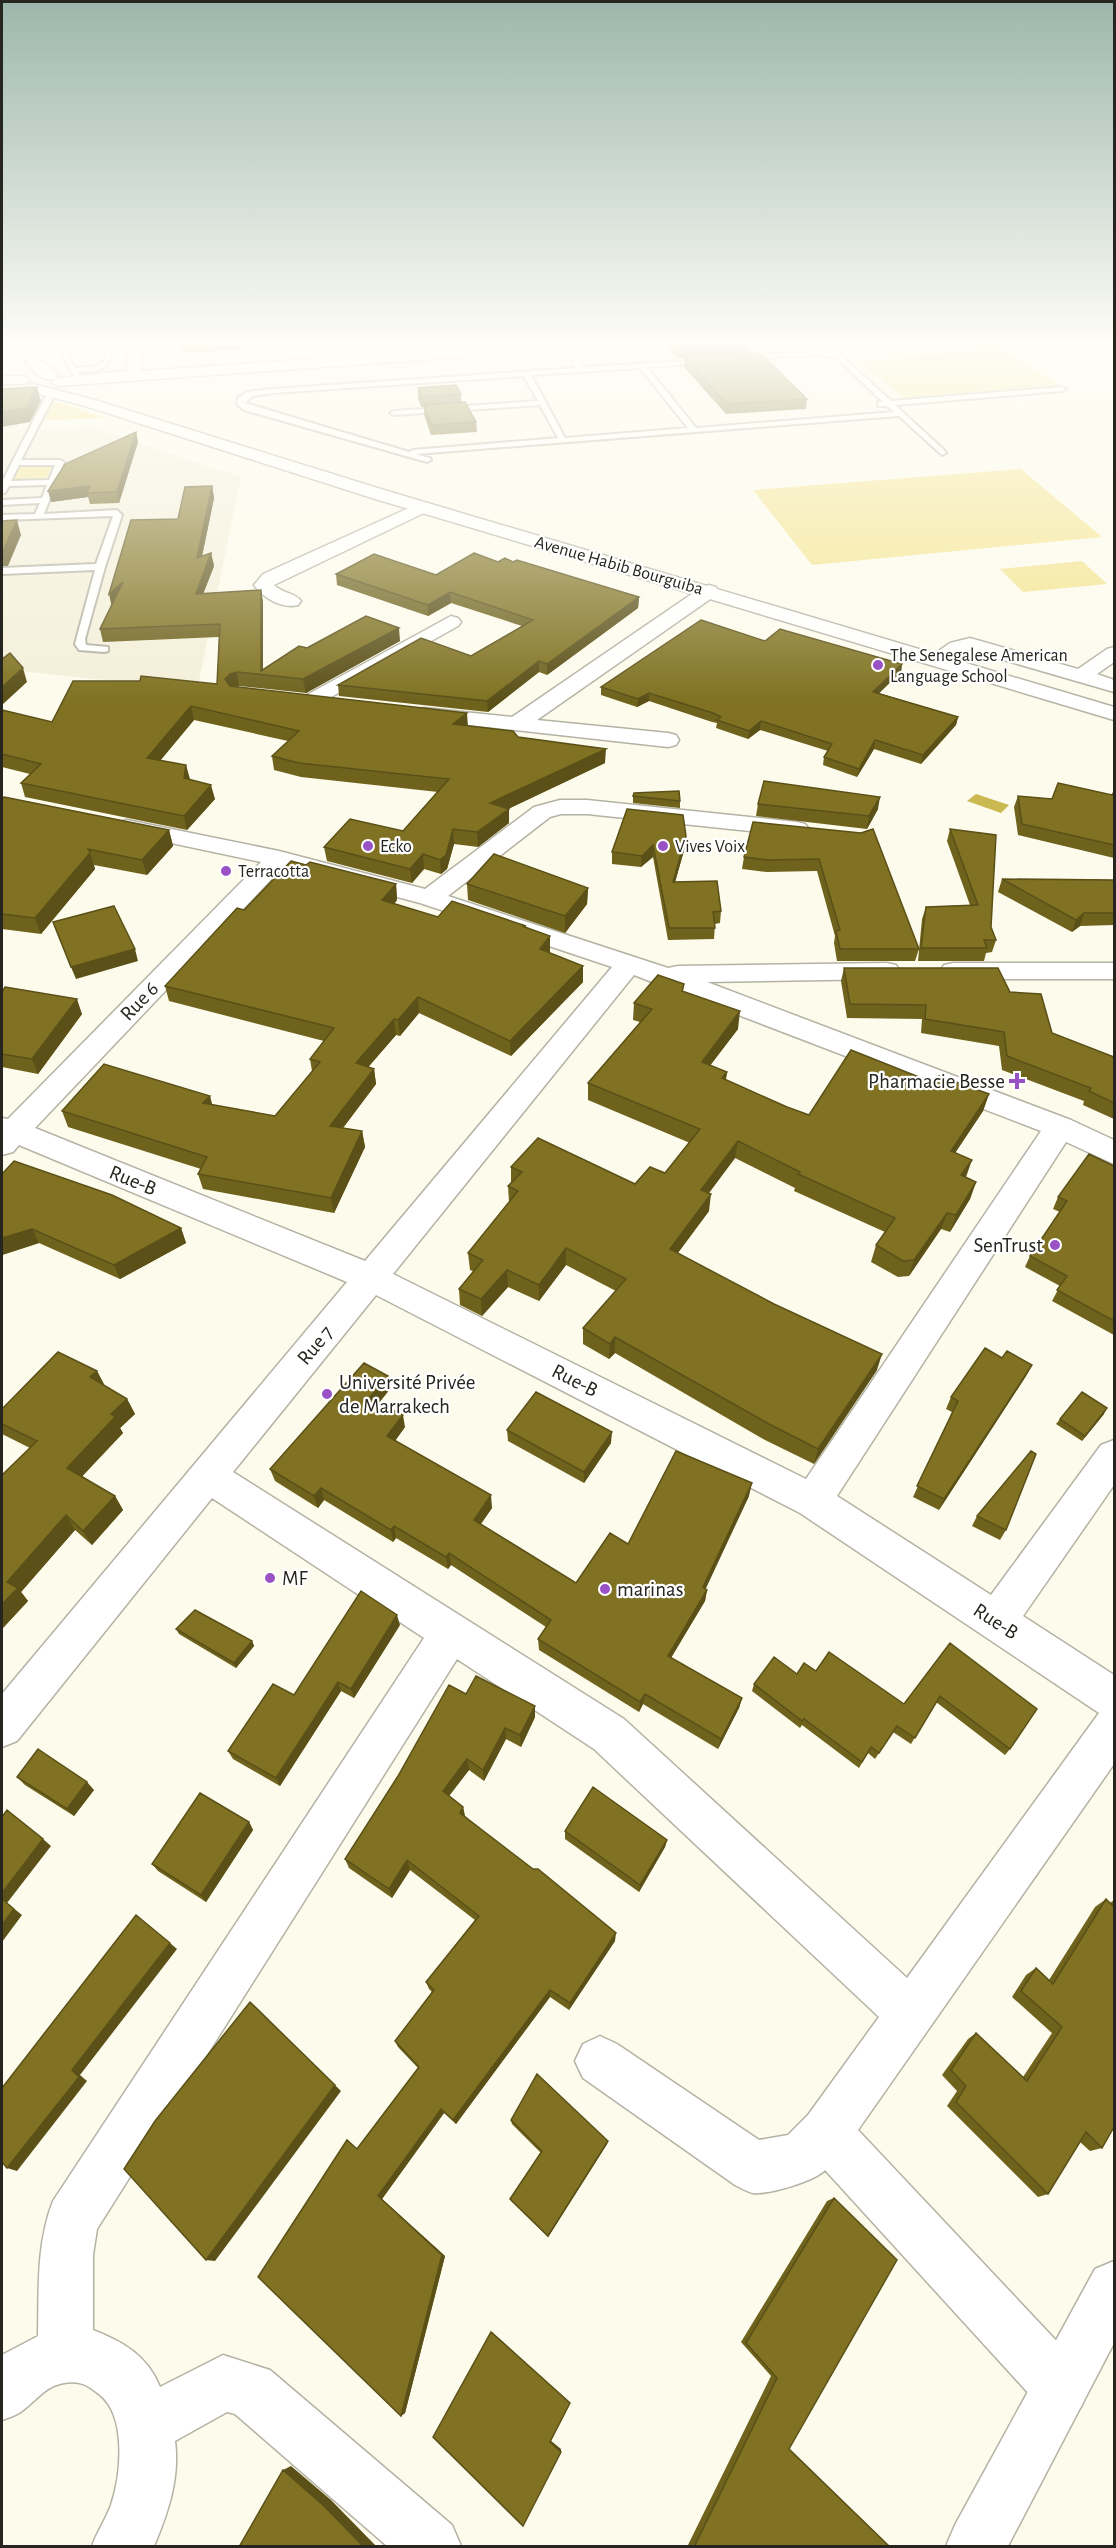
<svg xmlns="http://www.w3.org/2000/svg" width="1116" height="2548" font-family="'Alegreya Sans',sans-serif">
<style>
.built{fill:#f3efd9}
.green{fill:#f3e38b}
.water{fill:#cab851}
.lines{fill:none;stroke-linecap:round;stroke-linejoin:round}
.service-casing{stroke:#b4b2a4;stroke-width:4}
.minor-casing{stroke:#b4b2a4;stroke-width:3}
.tertiary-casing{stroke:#b4b2a4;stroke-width:3}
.secondary-casing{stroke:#b4b2a4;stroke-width:3}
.service{fill:#fff;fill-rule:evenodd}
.minor{fill:#fff;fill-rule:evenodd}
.tertiary{fill:#fff;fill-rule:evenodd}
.secondary{fill:#fff;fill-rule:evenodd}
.wall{fill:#6e621d}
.shaded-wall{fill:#5a5018}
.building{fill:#807222;stroke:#5a5018;stroke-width:1.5}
.poi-dot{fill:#9852c6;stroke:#fff;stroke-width:2}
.labels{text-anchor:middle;stroke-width:4.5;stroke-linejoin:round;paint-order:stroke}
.far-street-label{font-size:18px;fill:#26251f;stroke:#fff}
.far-poi-label{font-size:18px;fill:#26251f;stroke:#fff;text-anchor:start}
.street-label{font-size:21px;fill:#26251f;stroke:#fff}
.poi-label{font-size:21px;fill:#26251f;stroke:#fff;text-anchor:start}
</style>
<rect width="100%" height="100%" fill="#fdfbec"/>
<path class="built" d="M2 401 26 409 15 430 93 428 241 477 197 690 2 669Z"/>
<path class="green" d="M999 349 1059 385 903 398 860 362Z
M57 402 62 403 105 418 44 420 53 403Z
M26 464 52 466 46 478C36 482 23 483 13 479L18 467Z
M1021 469 1102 537 812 565 753 490Z
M1082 561 1107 584 1023 592 1000 569Z"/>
<path class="water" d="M976 794 1009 805 1001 813 967 801Z"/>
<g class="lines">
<g class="service-casing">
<path id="service" d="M72 344H80L71 350 68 357 75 368 98 366 104 361 110 344H116L106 367 96 371 77 372 80 376 76 378 62 357 66 348Z
M567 344 584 367 710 360 708 363 647 367 696 428 894 412 887 406H878V402H883L837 358 819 355 740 359 742 356 819 351 831 353 828 349 833 348 891 401 1062 387 1066 389 1062 391 895 405 945 451 946 453 942 455 899 416 416 454 430 458 431 460 427 462 244 410 237 404 238 398 247 392 273 389 577 368 564 346ZM640 368 688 428 565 438 531 375ZM524 376 538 401 394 411 390 413 394 415 540 405 558 438 413 450 409 452 245 403 252 396 273 393Z
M1041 344H1049L1063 353 1058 354Z
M51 392 55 394 21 460H60L64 462 44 514 117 510 122 515 105 567 85 639 86 645 108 647V651L104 652 79 650 75 644 95 570 2 574V568L96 564 113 516 2 520V515L35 514 40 503 2 505V500L42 498 47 485 9 486 5 493H2V482L47 394ZM19 465H55L49 480 11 481Z"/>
</g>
<g class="minor-casing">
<path id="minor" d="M129 344H143L141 371 529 344H596L589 348 58 386 51 382 58 378 127 371Z
M1104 344H1114V350Z
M2 376H23L30 380 23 384H2Z
M422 502 428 503 431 507 428 511 274 585C281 593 294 592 301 601L298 605C282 609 263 598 254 585L263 574Z
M709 585 716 587 718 591 716 595 537 720 668 733 676 735 679 740 676 745 668 747 424 720 416 719 413 714 416 709 424 708 512 717 702 587Z
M451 616 458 618 461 622 458 626 317 705 310 707 303 705 299 701 303 697Z
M970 638 1078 669 1107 649 1114 647V662L1097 674 1114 680V692L969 650 943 664H929L926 660 950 643Z
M560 800H587L797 822 805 824 809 829 805 834 797 836 587 814H561L550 817 448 896 668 968 678 966 887 963 896 965 900 971 896 977 887 979 707 982 1071 1120 1114 1140V1164L1066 1142 837 1496 991 1595 1101 1445 1114 1440V1485L1023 1616 1114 1675V1764L858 2130 1081 2367 1089 2387 1081 2407 1061 2415 1041 2407 825 2170C815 2181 768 2195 753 2193 747 2192 740 2187 735 2185L583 2078 575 2061 583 2044 600 2036 617 2044 759 2140 788 2135 808 2115 879 2017 594 1749 457 1659 97 2229 93 2255V2330C123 2342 147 2355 160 2387L223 2355 270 2370 452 2525 461 2546H387L235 2414 227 2412 175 2441C180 2478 168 2513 154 2546H92C97 2532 106 2519 111 2505 121 2475 127 2417 100 2395 88 2385 80 2380 64 2383 45 2386 36 2401 22 2411 17 2415 8 2418 2 2420V2355L38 2336C39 2291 36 2244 53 2201L424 1638 212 1498 17 1741 2 1747V1694L347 1282 19 1145 13 1152 2 1155V1118L8 1119 261 862 119 832 115 827 119 822 127 820 279 851 425 889 534 807ZM283 867 420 903 612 967 365 1261 35 1128ZM634 975 1041 1131 806 1479 393 1274ZM376 1295 800 1513 1099 1713 907 1978 624 1719 233 1472Z
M953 963H1114V979H953L944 977 940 971 944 965Z"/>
</g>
<g class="tertiary-casing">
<path id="tertiary" d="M1114 2261V2343L1008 2546H946L955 2525 1095 2269Z"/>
</g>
<g class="secondary-casing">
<path id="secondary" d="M25 344H40L35 349 41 361 56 373 58 376 56 379C39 383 24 363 21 348Z
M33 384 95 400 384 490 1114 707V720L372 498 85 406 28 391 26 388 28 385Z"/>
</g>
<use href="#service" class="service"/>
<use href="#minor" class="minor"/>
<use href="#tertiary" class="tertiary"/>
<use href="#secondary" class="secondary"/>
</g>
<path class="wall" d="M180 344H239V350L182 353Z
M668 344H751L750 353 807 399 806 409 726 414 684 367 685 358H677L667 347Z
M418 388 461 394V403L476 422 477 432 431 435 424 415V407H421L418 398Z
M136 432 138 442 119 503 90 504 88 497 51 502Z
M212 486 214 498 202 556 211 553 214 566 203 594 261 590 263 603V670L307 648 400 641 306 693 239 686 235 687 468 726 518 737 605 763 508 809 509 823 478 847 454 844 447 869 441 874 424 869 412 883 327 861 324 847 403 831 438 792 301 777 274 770 272 756 288 741 194 720 160 760 189 780 215 799 187 830 25 797 21 783 30 774 2 767V710L52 722 217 684 219 637 103 642 100 629 178 519Z
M498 562H513L639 597 638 608 547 675 539 672 488 712 339 696 338 685 471 656 522 626 451 603 428 616 337 585 336 574 436 575Z
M765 641 902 664 901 672 879 693 958 717 956 725 921 764 874 749 857 777 823 765 824 757 828 751 760 730 748 739 716 728 717 723 712 722 649 701 637 707 601 695V687Z
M1114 792V858L1018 835 1014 807 1018 796 1052 799 1112 795Z
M633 796 680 801V808L633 803Z
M2 799 169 830 173 846 147 875 94 865 95 869 41 934 2 929Z
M758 804 878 809 867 829 756 816Z
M627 809 685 847 675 882 721 911 720 923 715 924 714 939 668 940 653 857 641 867 612 864V852Z
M950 829 996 940 992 952 986 953 984 961H918L922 919 926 907 970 905 947 841Z
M861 833 919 949 915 961H837L834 943 835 936 817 871 767 872 742 869 744 857Z
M306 865 396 884 397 900 394 904 438 917 526 926V927L550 952 549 953 583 966V982L511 1056 419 1013 400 1036 396 1035 368 1067 374 1069 376 1084 343 1128 362 1131 365 1147 334 1213 203 1189 198 1174 201 1169 68 1127 62 1111 213 1105 275 1116 312 1071 310 1059 324 1041 169 1001 165 986 244 910Z
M1002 879 1114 880V925L1080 926 1072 932 998 892Z
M467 884 588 888 587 904 565 933 468 900Z
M844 968 1010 992 1052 1033 1114 1057V1119L1083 1105 1084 1101 1002 1070 999 1046 921 1033 922 1019 847 1018 841 981Z
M684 984 683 991 738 1029 710 1065 727 1072 726 1080 787 1107 809 1115 934 1083 989 1094 983 1111 955 1153 966 1177 976 1182 970 1199 950 1232 941 1229 909 1276 898 1277 871 1262 876 1245 885 1232 794 1191 795 1188 735 1158 709 1193V1211L678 1253 877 1370 814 1464 765 1440 615 1353 609 1359 583 1344V1328L616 1291 566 1265 539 1301 508 1287 482 1316 460 1305 459 1289 473 1271 470 1270 468 1253 509 1202 508 1186 511 1183V1167L635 1184 665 1173 690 1143 588 1100V1083L640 1022 633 1020 634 1003Z
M2 992 82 1014 38 1074 2 1067Z
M1114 1166V1335L1052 1301 1060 1286 1025 1267 1030 1256 1060 1212 1053 1209 1058 1197Z
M2 1174 181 1228 186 1243 120 1279 39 1243 2 1255Z
M1002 1358 1032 1365 1026 1376 939 1510 913 1497 952 1412 946 1409 951 1397Z
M97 1371 104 1385 127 1399 135 1414 120 1428 123 1433 82 1476 115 1496 123 1510 92 1545 75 1530 21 1592 28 1601 2 1629 30 1448 2 1434V1409Z
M390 1389 379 1403 405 1427 395 1441 492 1508 481 1524 576 1583 628 1544 749 1496 705 1588 707 1590 705 1601 671 1658 742 1698 739 1708 718 1749 643 1704 639 1712 539 1650 538 1639 546 1627 451 1565 448 1569 396 1538 393 1542 324 1500 318 1508 275 1481 270 1469Z
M1104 1414 1082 1441 1056 1424 1060 1419Z
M507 1430 611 1443 584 1483 508 1441Z
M977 1516 1006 1530 1000 1540 972 1526Z
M400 1625 354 1698 341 1691 280 1786 233 1759 228 1751 294 1695Z
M176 1629 252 1641 254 1646 236 1668 179 1634Z
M950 1643 1010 1749 1005 1755 936 1702 911 1744 893 1732 875 1759 868 1753 859 1768 802 1725 800 1728 752 1691 754 1684 816 1671 904 1704Z
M466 1694 535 1717 521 1747 506 1739 484 1781 469 1770 449 1796 463 1807 465 1816 615 1941 569 2010 550 1997 456 2124 444 2113 382 2199 445 2256 405 2413 401 2416 357 2148 418 2068 398 2047 395 2041 432 1992 429 1989 426 1982 475 1920 410 1870 392 1898 349 1868 345 1859Z
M17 1777 94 1790 74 1816 25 1785Z
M249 1822 253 1830 206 1902 158 1871 152 1864Z
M565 1831 667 1840 665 1847 639 1892 565 1839Z
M1106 1899 1110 1903 1114 1900V2127L1102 2148 1090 2151 1080 2142 1048 2194 1038 2197 947 2106 957 2091 942 2075 968 2039 976 2033 1023 2077 1052 2033 1012 1997 1026 1975 1036 1968 1049 1980 1095 1907Z
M511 2120 607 2144 548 2237 511 2201 510 2199 541 2153 512 2124Z
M834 2198 789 2449 890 2547H687L771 2376 741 2342 827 2201Z"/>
<path class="shaded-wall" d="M689 344H751L750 353 677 358 678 345Z
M37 387 41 401 30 422 2 427V412Z
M136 432 138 442 119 503 117 492Z
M90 486 87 493 88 497 51 502 48 491Z
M212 486 214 498 199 571 197 558Z
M17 520 21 535 8 566H2V551Z
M211 553 214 566 198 607 196 594Z
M123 582 112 608 109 594Z
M261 590 263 603V675L261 671Z
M450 592 451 603 428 616V605Z
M639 597 638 608 547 675V664Z
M399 628 400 641 306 693 303 679Z
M539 661V672L488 712 487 701Z
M902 664 901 672 872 700 873 692Z
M23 668 27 682 2 705V687Z
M237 672 239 686 232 688 228 693 225 679 230 674Z
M649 693V701L637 707 638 699Z
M191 706 194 720 151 772 147 758Z
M467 713 468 727 453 724Z
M958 717 956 725 921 764 923 755Z
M761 721 760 730 748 739 749 731Z
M875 740 874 749 857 777 859 769Z
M606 749 605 763 491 817 490 803Z
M186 765 190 779 187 792 184 778Z
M211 785 215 799 187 830 184 816Z
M880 797 878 809 867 829 869 816Z
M509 809V823L478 847 477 832Z
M453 829 454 844 447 869 441 874 440 860Z
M169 830 173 846 147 875 142 860Z
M686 836 685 847 672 893 673 882Z
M653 845V857L641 867 642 856Z
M90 853 95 869 41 934 35 918Z
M423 854 424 869 412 883 410 869Z
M396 884 397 900 384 916 382 900Z
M588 888 587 904 565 933V916Z
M1084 913 1080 926 1072 932 1076 920Z
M550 936V952L540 965V949Z
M135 949 138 961 76 979 71 967Z
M583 966V982L511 1056 510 1041Z
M418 997 419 1013 400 1036 398 1020Z
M77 999 82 1014 38 1074 32 1059Z
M740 1011 738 1029 700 1079 702 1062Z
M394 1019 396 1035 358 1079 356 1063Z
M374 1069 376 1084 333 1141 330 1126Z
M727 1072 724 1089 722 1078Z
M989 1094 983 1111 945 1168 951 1151Z
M210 1096 214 1111 203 1103Z
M362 1131 365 1147 334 1213 331 1198Z
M738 1141 735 1158 699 1206 701 1190Z
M972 1160 966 1177 961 1175Z
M976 1182 970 1199 950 1232 956 1215Z
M711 1194 709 1211 668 1266 670 1249Z
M947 1213 941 1229 909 1276 914 1260Z
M181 1228 186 1243 120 1279 114 1265Z
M32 1229 39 1243 2 1255V1238Z
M566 1248V1265L539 1301V1285Z
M507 1270 508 1287 482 1316 481 1299Z
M615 1337V1353L609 1359 610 1344Z
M882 1354 877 1370 814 1464 818 1449Z
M1032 1365 1026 1376 939 1510 944 1499Z
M97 1371 105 1386 90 1377Z
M388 1376 390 1389 372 1411 369 1398Z
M127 1399 135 1414 120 1428 123 1433 76 1483 67 1468 111 1414Z
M1107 1408 1104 1414 1082 1441 1085 1436Z
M403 1415 405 1427 389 1449 387 1436Z
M612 1432 611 1443 584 1483V1472Z
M752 1483 749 1496 701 1599 703 1587Z
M321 1488 324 1500 318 1508 314 1496Z
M491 1495 492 1508 475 1532 474 1520Z
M115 1496 123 1510 92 1545 83 1531Z
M66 1515 75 1530 21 1592 28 1601 2 1629V1604L7 1582Z
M394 1526 396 1538 393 1542 391 1530Z
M449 1553 451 1565 448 1569 446 1557Z
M707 1590 705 1601 666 1666 668 1656Z
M397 1615 400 1625 354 1698 351 1689Z
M252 1641 254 1646 236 1668 234 1663Z
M338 1682 341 1691 280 1786 276 1778Z
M645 1694 643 1704 639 1712 640 1702Z
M742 1698 739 1708 718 1749 721 1739Z
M535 1706V1717L521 1747 520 1735Z
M505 1728 506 1739 484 1781 483 1770Z
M467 1759 469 1770 445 1801 443 1791Z
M87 1782 94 1790 74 1816 67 1809Z
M463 1807 465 1817 460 1813Z
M249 1822 253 1830 206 1902 201 1895Z
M43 1839 51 1846 7 1903 22 1915 2 1942V1893Z
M667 1840 665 1847 639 1892 640 1885Z
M407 1860 410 1870 392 1898 389 1889Z
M616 1933 615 1941 569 2010 570 2003Z
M170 1943 177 1949 80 2075 87 2081 17 2171 7 2168 72 2070Z
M550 1990V1997L456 2124 453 2120Z
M335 2085 341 2091 215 2261 206 2260Z
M441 2109 444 2113 382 2199 445 2256 405 2413 401 2416 378 2196Z
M608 2141 607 2144 548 2237V2236Z
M491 2332H492L569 2402 570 2403Z
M550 2440 561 2449V2452L550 2442Z
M291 2466 331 2500 377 2547H364L283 2470Z"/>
<path class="building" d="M759 352 807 399 727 404 685 357Z
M456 385 461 394 421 397 418 388Z
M37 387 26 408 2 412V389Z
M465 402 476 422 431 425 424 405Z
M136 432 117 492 87 493 90 486 48 491 65 464Z
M212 486 197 558 211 553 196 594 261 590V671L299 646 307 648 366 616 399 628 303 679 237 672 230 674 225 679 230 686 467 713 453 724 513 731 518 737 606 749 490 803 509 809 477 832 453 829 446 855 440 860 423 854 410 869 324 847 350 819 403 831 449 779 299 763 272 756 299 731 191 706 147 758 186 765 184 778 211 785 184 816 21 783 41 764 2 754V710L52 722 73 681H140L141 676 217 684 220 624 100 629 123 582 109 594 131 520 178 519 185 487Z
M17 520 3 551H2V521Z
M474 553 498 562 505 558 513 562 517 560 639 597 547 664 539 661 487 701 338 685 421 638 471 656 533 620 450 592 428 605 336 574 374 554 436 575Z
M701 620 765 641 780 629 902 664 873 692 958 717 923 755 875 740 859 769 824 757 832 744 761 721 749 731 717 720 721 717 713 713 649 693 638 699 601 687Z
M10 653 23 668 2 687V659Z
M764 781 880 797 869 816 758 804Z
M1058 783 1112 795 1114 792V845L1022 824 1018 796 1052 799Z
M679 791 680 801 633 796 634 793Z
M4 797 169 830 142 860 88 849 90 853 35 918 2 914V799Z
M627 809 683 815 686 836 673 882 717 881 721 911 713 912 715 928H669L653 845 642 856 612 852Z
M753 822 861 833 873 829 919 949H840L836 931 840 930 819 859 769 860 744 857Z
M950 829 996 835 991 927 996 940H984L987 948H921L926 907 978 905Z
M494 854 588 888 565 916 467 884Z
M291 861 306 865 310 862 396 884 382 900 438 917 452 901 526 926H522L550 936 540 949 583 966 510 1041 418 997 398 1020 394 1019 356 1063 374 1069 330 1126 362 1131 331 1198 198 1174 207 1157 62 1111 104 1064 210 1096 203 1103 275 1116 320 1062 310 1059 334 1028 165 986 237 908 244 910Z
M1002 879 1114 880V913H1084L1076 920Z
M114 906 135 949 71 967 53 922Z
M844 968H998L1010 992 1041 994 1052 1033 1114 1057V1103L1089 1091 1091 1088 1007 1056 1004 1032 925 1019 926 1005 850 1004Z
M658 975 684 984 682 991 740 1011 702 1062 727 1072 722 1078 787 1107 809 1115 851 1050 934 1083 939 1076 989 1094 951 1151 972 1160 961 1175 976 1182 956 1215 947 1213 914 1260 903 1261 876 1245 895 1218 798 1174 800 1172 738 1141 701 1190 711 1194 670 1249 774 1304 882 1354 818 1449 769 1424 615 1337 610 1344 583 1328 626 1279 566 1248 539 1285 507 1270 481 1299 459 1289 483 1260 468 1253 518 1191 508 1186 522 1172 511 1167 538 1138 635 1184 650 1167 665 1173 700 1129 588 1083 652 1009 634 1003Z
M5 987 77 999 32 1059 2 1054V992Z
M1089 1154 1114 1166V1321L1057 1290 1067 1276 1030 1256 1067 1201 1058 1197Z
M14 1161 112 1195 181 1228 114 1265 32 1229 2 1238V1174Z
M985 1348 1002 1358 1007 1351 1032 1365 944 1499 917 1486 958 1401 951 1397Z
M58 1352 97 1371 90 1377 127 1399 111 1414 115 1417 67 1468 115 1496 83 1531 66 1515 7 1582 18 1588 2 1604V1475L37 1441 2 1424V1409Z
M364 1363 388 1376 369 1398 403 1415 387 1436 491 1495 474 1520 576 1583 610 1533 628 1544 676 1451 752 1483 703 1587 707 1590 668 1656 742 1698 721 1739 645 1694 640 1702 538 1639 551 1620 449 1553 446 1557 394 1526 391 1530 321 1488 314 1496 270 1469Z
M536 1392 612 1432 584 1472 507 1430Z
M1082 1392 1107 1408 1085 1436 1060 1419Z
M1031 1451 1036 1454 1006 1530 977 1516Z
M361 1591 397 1615 351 1689 338 1682 276 1778 228 1751 273 1684 294 1695Z
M195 1610 252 1641 234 1663 176 1629Z
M950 1643 1037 1709 1010 1749 940 1696 915 1738 897 1726 879 1753 871 1747 862 1762 804 1719 802 1721 754 1684 774 1657 797 1674 804 1663 816 1671 829 1652 904 1704Z
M476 1676 535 1706 520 1735 505 1728 483 1770 467 1759 443 1791 463 1807 460 1813 533 1869H538L616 1933 570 2003 550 1990 453 2120 441 2109 378 2196 442 2255 401 2416 258 2277 347 2140 357 2149 419 2067 395 2041 434 1990 426 1982 479 1916 407 1860 389 1889 345 1859 398 1776 449 1685 466 1694Z
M38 1749 87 1782 67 1809 17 1777Z
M593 1787 667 1840 640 1885 565 1831Z
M200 1793 249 1822 201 1895 152 1864Z
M7 1810 43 1839 2 1893V1817Z
M2 1899 14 1909 2 1925Z
M1106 1899 1114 1907V1905V2127L1102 2148 1086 2132 1048 2194 956 2102 966 2086 951 2070 976 2033 1027 2081 1062 2027 1021 1991 1036 1968 1053 1984Z
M136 1915 170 1943 72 2070 79 2077 7 2168 2 2162V2088Z
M250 2002 335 2085 206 2260 124 2169 155 2121Z
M537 2074 608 2141 548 2236 510 2199 542 2151 511 2120Z
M834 2198 897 2260 789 2449 890 2547H694L777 2378 746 2343Z
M491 2332 570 2403 550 2442 561 2452 523 2526 433 2437Z
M283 2470 324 2506 364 2547H239Z"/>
<linearGradient id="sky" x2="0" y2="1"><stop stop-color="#9cb6ac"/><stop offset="0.49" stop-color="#fefdf6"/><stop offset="1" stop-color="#fefdf6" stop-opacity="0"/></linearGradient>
<rect width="1116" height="701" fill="url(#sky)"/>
<g class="poi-dot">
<circle cx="878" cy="665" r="6"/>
<circle cx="368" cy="846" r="6"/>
<circle cx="663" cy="846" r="6"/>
<circle cx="226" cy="871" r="6"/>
<path d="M1014 1072h6v6h6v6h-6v6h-6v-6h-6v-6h6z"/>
<circle cx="1055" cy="1245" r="6"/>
<circle cx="327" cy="1394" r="6"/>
<circle cx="270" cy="1578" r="6"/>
<circle cx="605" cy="1589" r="6"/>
</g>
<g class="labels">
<g class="far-street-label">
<text transform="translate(619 565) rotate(16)" y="6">Avenue Habib Bourguiba</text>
</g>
<g class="far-poi-label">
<text x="890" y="661">The Senegalese American<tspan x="890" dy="21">Language School</tspan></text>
<text x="380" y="852">Ecko</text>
<text x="675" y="852">Vives Voix</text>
<text x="238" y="877">Terracotta</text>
</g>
<g class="street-label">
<text transform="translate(139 1001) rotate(-46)" y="7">Rue 6</text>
<text transform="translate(133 1180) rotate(22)" y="7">Rue-B</text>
<text transform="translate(315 1345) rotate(-50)" y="7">Rue 7</text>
<text transform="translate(575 1380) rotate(27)" y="7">Rue-B</text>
<text transform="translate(996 1621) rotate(33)" y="7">Rue-B</text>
</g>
<g class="poi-label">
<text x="1005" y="1088" text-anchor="end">Pharmacie Besse</text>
<text x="1043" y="1252" text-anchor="end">SenTrust</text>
<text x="339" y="1389">Université Privée<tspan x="339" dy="24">de Marrakech</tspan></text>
<text x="282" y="1585">MF</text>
<text x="617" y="1596">marinas</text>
</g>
</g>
<rect width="1116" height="2548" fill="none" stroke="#26251f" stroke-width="6"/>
</svg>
